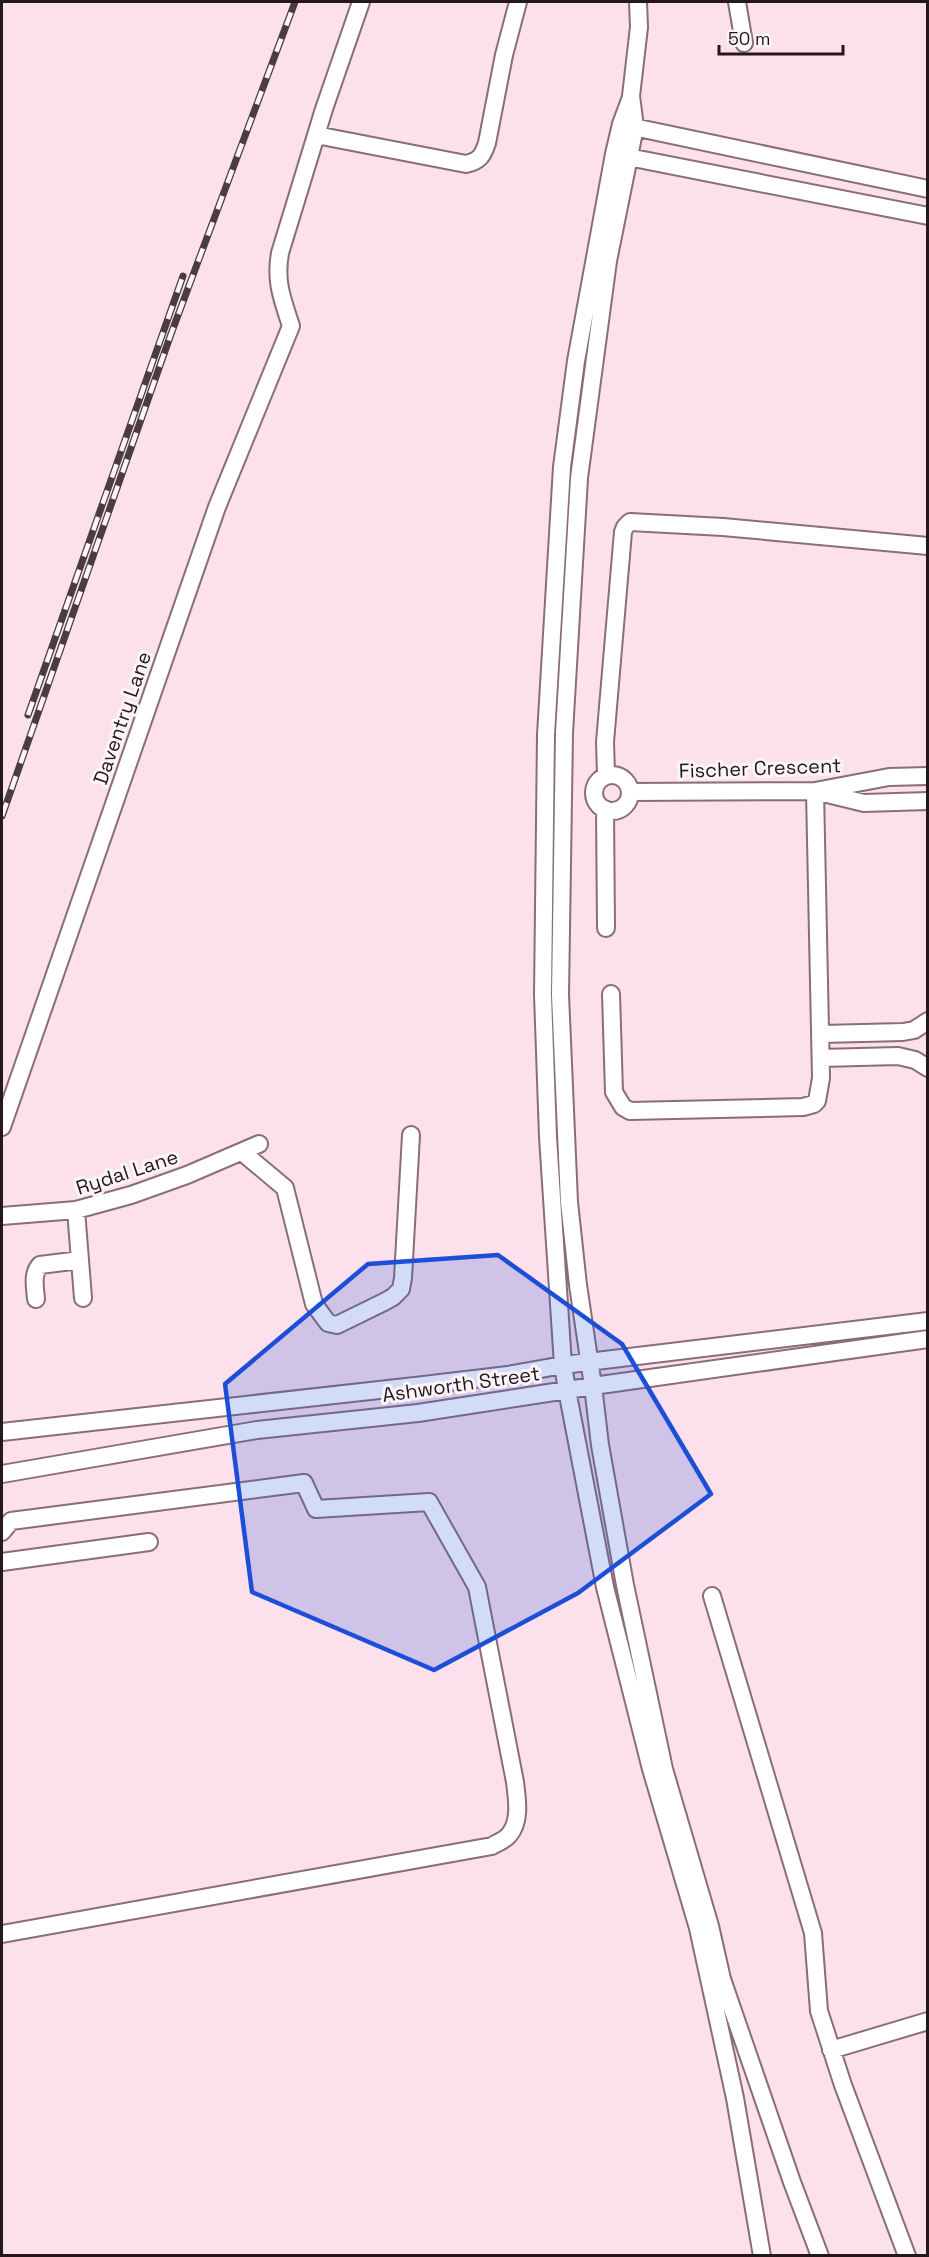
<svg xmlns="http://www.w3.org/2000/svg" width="929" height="2257" font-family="'Space Grotesk',sans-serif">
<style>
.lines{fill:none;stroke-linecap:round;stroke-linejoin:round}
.minor-casing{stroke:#8a6d7a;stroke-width:20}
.minor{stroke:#fff;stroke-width:16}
.rail-casing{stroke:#4a3c42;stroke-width:7}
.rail{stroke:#fbf5f7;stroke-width:4.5;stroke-dasharray:14;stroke-linecap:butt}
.marked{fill:#1d4ed8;fill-opacity:0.2;stroke:#1d4ed8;stroke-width:4.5;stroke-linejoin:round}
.labels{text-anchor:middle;stroke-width:6;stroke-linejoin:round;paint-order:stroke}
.street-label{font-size:20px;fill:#24181d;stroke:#fbf5f7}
</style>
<rect width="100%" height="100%" fill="#fce1ec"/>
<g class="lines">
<g class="minor-casing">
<path id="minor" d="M638 2 639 27 631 96 635 127 608 261 579 478 564 733 560 995 569 1202 578 1285 593 1386 600 1445 625 1585 664 1769 710 1926 722 1979 792 2182 820 2256
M737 2 744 43
M630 100 621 124 614 154 576 361 562 467 546 735 543 995 548 1137 563 1365 567 1390 605 1587 651 1769 698 1928 735 2098 762 2256
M624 125 928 189
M316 135 466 164C480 161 483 155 487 143L504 55 518 2
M618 155 928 216
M606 775 605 742 623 532 625 527 630 522 723 527 928 546
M594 793a18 18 0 1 1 36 0a18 18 0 1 1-36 0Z
M630 792 815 791 889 777 928 776
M819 792 864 803 928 801
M605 809 606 928
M611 994 614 1092 623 1107 630 1111 803 1107 814 1104 817 1101 821 1078 815 791
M822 1034 903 1032 914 1030 928 1021
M821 1058 898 1056 915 1060 928 1068
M2 1127 217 507 291 326C282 298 275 282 280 253L324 109 361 2
M242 1152 285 1188 314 1304 328 1323 337 1325 384 1302 393 1297 401 1289 403 1278 411 1135
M76 1210 83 1298
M2 1216 76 1210 131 1195 187 1175 259 1144
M36 1299C35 1287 32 1274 40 1265L80 1260
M2 1432 415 1386 508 1375 563 1365 928 1321
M2 1474 257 1430 418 1413 593 1386 928 1339
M2 1532 11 1521 304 1483 316 1509 429 1502 477 1587 515 1782C517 1799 521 1821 509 1835 505 1840 497 1843 492 1846L2 1934
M2 1562 149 1542
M712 1596 813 1933 819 2011 843 2085 907 2256
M831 2050 928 2021"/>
</g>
<use href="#minor" class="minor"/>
<g class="rail-casing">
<path id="rail" d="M28 715 183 276
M2 816 171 334 295 2"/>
</g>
<use href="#rail" class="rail"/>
</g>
<path class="marked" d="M498 1255 622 1344 711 1494 578 1593 434 1670 252 1592 225 1384 368 1264Z"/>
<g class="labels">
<g class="street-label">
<text transform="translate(122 718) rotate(-71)" y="7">Daventry Lane</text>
<text transform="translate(760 768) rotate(-2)" y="7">Fischer Crescent</text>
<text transform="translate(127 1172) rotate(-18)" y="7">Rydal Lane</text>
<text transform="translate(461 1384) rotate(-8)" y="7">Ashworth Street</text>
</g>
</g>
<rect width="929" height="2257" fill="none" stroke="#24181d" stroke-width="6"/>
<path d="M719 45v9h124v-9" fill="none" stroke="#24181d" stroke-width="3"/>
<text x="728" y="45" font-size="18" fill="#24181d" stroke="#fbf5f7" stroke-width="4.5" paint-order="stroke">50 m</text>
</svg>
